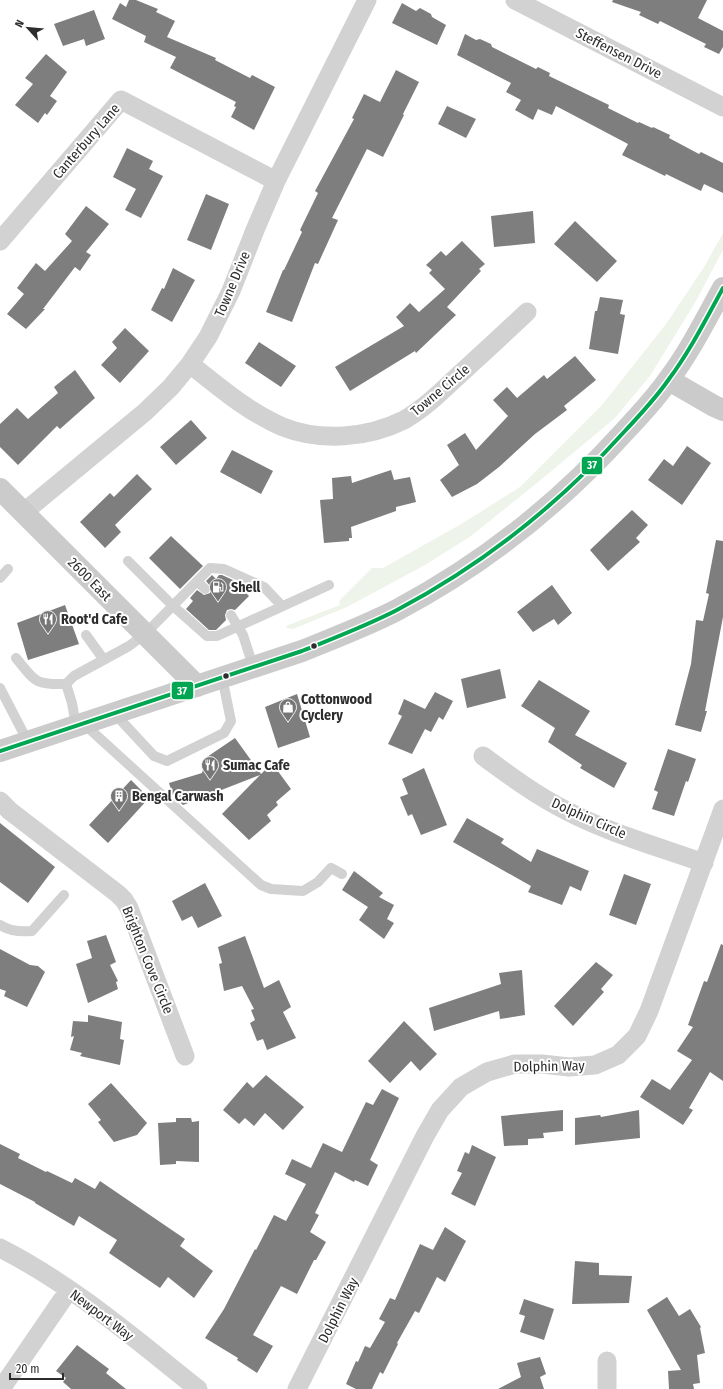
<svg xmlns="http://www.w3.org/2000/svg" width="723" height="1389" font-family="'Fira Sans Condensed',sans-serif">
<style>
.green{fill:#eff4eb}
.building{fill:#7e7e7e}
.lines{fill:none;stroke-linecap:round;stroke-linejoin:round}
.lane{stroke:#d2d2d2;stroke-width:10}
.street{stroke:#d2d2d2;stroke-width:19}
.secondary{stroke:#cbcbcb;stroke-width:22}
.bus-1-casing{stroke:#fff;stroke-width:7}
.bus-1{stroke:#00a651;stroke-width:4}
.bus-dot{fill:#2d2d2d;stroke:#fff;stroke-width:1.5}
.labels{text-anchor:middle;stroke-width:4;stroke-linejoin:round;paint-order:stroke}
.street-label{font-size:14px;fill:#2d2d2d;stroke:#fff}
.poi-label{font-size:14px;font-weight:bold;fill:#2d2d2d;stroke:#fff;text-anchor:start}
.line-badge{stroke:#fff;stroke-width:1.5}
.badge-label{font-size:11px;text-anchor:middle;font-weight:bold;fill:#fff}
</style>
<rect width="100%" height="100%" fill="#fff"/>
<path class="green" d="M723 233V250L696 301 650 376 614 419 537 483 471 536 425 565 347 607 293 629 287 628 286 626 340 605 339 601 372 568H383L463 523 520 487 602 405 666 324 704 267Z"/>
<path class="building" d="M129 0H136L158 9 156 12 175 21 167 37 216 58 215 60 250 78 252 75 275 87 254 130 231 117 236 107 234 106 236 102 170 68 176 57 144 42 146 36 112 19 120 3 126 7Z
M613 0H707L698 18 723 31V47L719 54 704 47 706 44 660 21 658 24 639 15 641 12 612 2Z
M402 3 416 11 420 8 431 14 432 17 446 25 437 45 392 23Z
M94 10 105 39 86 46 84 39 63 46 54 24Z
M465 34 476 40 480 39 491 44 492 47 536 69 538 67 550 73 549 76 609 105 608 108 638 123 639 122 652 128 653 127 670 135 669 138 699 154 701 152 723 163V193L704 184 701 191 666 174 665 176 622 155 628 144 556 106 552 115 538 109 533 120 515 110 521 100 506 92 511 83 457 55Z
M46 54 67 72 50 96 57 101 47 115 45 113 38 123 15 105 33 84 25 78Z
M396 70 419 82 403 114 404 115 383 157 367 149 332 218 338 220 318 264 315 263 292 322 266 312 283 270H284L302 232 300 230 318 193 315 191 354 119 352 118 364 94 380 102Z
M447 106 476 119 466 138 438 124Z
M127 148 153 161 149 169 163 176 141 218 125 210 136 189 113 177Z
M206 194 229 204 211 250 187 240Z
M86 206 109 224 86 252 91 255 80 271 75 267 43 309H45L26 329 7 314 24 294 17 288 36 263 45 271 72 241 65 234Z
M533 211 535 243 494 247 491 216Z
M575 221 617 261 597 282 554 244Z
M462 241 485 264 479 269 481 271 447 307 456 315 416 353 415 351 350 391 335 367 404 326 396 317 410 303 419 312 445 289 429 273 432 270 426 265 441 251 446 256Z
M173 268 195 280 172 322 151 310 162 288 164 289Z
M600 297 623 300 620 314 625 315 618 354 589 349 595 311H597Z
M125 328 149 351 120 383 101 365 117 348 112 342Z
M259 342 296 366 281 387 245 363Z
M575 356 596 380 564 406 567 410 535 434 499 467 477 484 452 497 440 480 459 465 447 445 465 433 476 450 508 416 493 400 507 387 517 398 544 375 547 379Z
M75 370 95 398 60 429 57 426 18 465 0 447V424L17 408 28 419 58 393 54 387Z
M191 420 207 438 176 465 160 447Z
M687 446 711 463 682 505 648 480 664 459 673 466Z
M232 450 273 471 261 494 220 472Z
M391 470 394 480 410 477 416 502 396 507V511L351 527 352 538H349V541L324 543 320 500 333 499 332 478 351 476 352 483Z
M137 474 152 489 115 525 121 532 105 548 80 522 110 493 114 497Z
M632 510 648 525 636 538 640 542 608 571 590 550Z
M171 536 203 566 180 589 149 558Z
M716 540 723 541V617L705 711H707L701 732 675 725 691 664 696 620 703 621 709 594 706 593Z
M212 575 216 579 219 575H222L233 580 249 596 235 610 231 609 227 610 225 615 226 620 216 630H209L186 609 193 601 190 598 197 590 204 595 210 593 211 587 206 581Z
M552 585 572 613 558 625 554 619 533 632 517 612Z
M65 605 79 644 28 660 17 623Z
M500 669 506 698 467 708 461 679Z
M539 680 590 711 575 735 627 763 614 788 580 768 582 765 548 742 555 728 521 706Z
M435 692 453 701 443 720 439 717 431 732 425 729 412 754 388 744 402 716 398 714 404 699 425 709Z
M297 694 310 737 278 748 265 707Z
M235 738 261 774 272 763 291 789 276 802 278 805 267 815 271 821 249 840 222 814 260 775 183 805 173 796 169 783 202 773 207 757Z
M668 749 696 759 688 782 686 781 674 816 652 809 658 792 654 790Z
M424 768 447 825 421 835 412 814 408 816 400 797 408 794 402 779Z
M131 780 149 798 108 843 89 825Z
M467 818 504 839 501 843 531 862 537 849 589 871 581 891 570 886 562 905 528 892 531 886 453 842Z
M0 823 55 867 28 903 0 882Z
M354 871 383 893 379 897 394 905 387 919 394 923 384 939 359 920 368 907 342 890Z
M624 874 651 884 636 925 609 915Z
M205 883 222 916 198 928 192 916 182 921 172 901Z
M106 935 116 962 110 965 118 981 116 982 118 989 88 1003 76 964 92 958 87 941Z
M245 936 264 988 279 980 291 1007 283 1012 296 1038 267 1050 263 1039 257 1041 250 1023 255 1020 251 1010 254 1009 242 986 224 991 219 964 222 963 218 947Z
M721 944 723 945V1081L710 1072 689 1108 693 1110 683 1125 640 1097 652 1079 670 1090 692 1060 677 1051 693 1027 688 1025 704 981 707 982Z
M0 949 30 965 38 966 45 972 27 1007 4 996 6 991 0 989Z
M596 962 613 975 601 989 604 992 573 1026 554 1006Z
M522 970 525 1015 500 1019 499 1011 434 1031 429 1008 501 984 499 973Z
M88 1015 122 1022 120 1039 124 1040 120 1065 80 1056 82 1053 70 1050 74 1036 71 1037 73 1021 88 1022Z
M404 1021 437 1054 420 1071 411 1061 390 1083 368 1061Z
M266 1075 304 1107 283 1130 265 1113 254 1126 245 1118 239 1124 223 1110 247 1082 253 1088Z
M111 1083 147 1123 137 1135 114 1142 98 1122 101 1120 88 1104Z
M382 1089 399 1098 370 1160 378 1165 368 1186 355 1180 354 1182 335 1172 315 1213 319 1215 310 1232 326 1242 316 1260H314L297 1294 281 1286 253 1335 273 1346 257 1373 237 1360 238 1358 205 1338 224 1309 255 1249 256 1250 274 1215 286 1221 306 1184 285 1174 292 1159 311 1168 323 1143 342 1152 366 1102 373 1105Z
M563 1110V1131L543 1133 544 1138 528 1139V1145L504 1146 501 1116Z
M639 1110 640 1138 575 1145V1118L600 1115 601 1117Z
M176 1118H191L192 1122 199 1121V1162L176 1161V1164L160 1165 158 1123 176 1122Z
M0 1144 20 1154 18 1158 46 1172 47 1171 72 1183 75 1178 95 1189 100 1181 185 1239 180 1246 213 1271 194 1298 168 1277 160 1288 109 1253 117 1240 79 1216 74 1226 35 1203V1202L0 1184Z
M472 1145 496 1157 475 1206 451 1194 462 1173 457 1171 465 1152 469 1154Z
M445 1227 466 1241 445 1282 437 1277 419 1313 415 1311 397 1343 398 1344 383 1374 380 1372 372 1389H356L346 1384 356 1361 358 1362 365 1346 370 1348 385 1322 379 1319 390 1298 395 1300 420 1244 433 1250Z
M575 1261 599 1263V1275L632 1276 629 1303 572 1304Z
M667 1297 679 1316 690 1309 701 1327 700 1328 705 1353 697 1355 700 1383 693 1384 694 1389H669L668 1371 681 1370 647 1310Z
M524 1299 554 1309 544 1340 520 1332 525 1316 519 1314Z
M77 1345 109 1369 106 1373 126 1389H71L63 1382 66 1378 56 1371Z
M540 1357 546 1374 540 1377 544 1389H498L521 1377 517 1363Z"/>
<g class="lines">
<path class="lane" d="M128 561 172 605 207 636H217L329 585
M0 578 8 569
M197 581 205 589
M231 615 243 635 253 666
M86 635 104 660
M16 658C35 681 34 685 66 684
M0 688 28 742
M115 714 154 756 167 761 224 733 231 721 222 677
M84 724 261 885 271 889 303 891 318 882 331 868 342 874
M76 726 72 703 66 684 74 676 129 646 145 634 210 568 224 569 264 587 282 606
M0 925C9 931 21 932 32 931L64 895"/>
<path class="street" d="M515 0 723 107
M0 241 121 100 276 181
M190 364C219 387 248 412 283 427 321 442 368 438 404 420 425 408 443 390 460 374 483 353 505 333 527 312
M24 512 145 412 171 387 190 364 208 337 231 291 255 230 276 181 367 0
M483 756C510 776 537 796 567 811 609 833 659 847 704 863
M0 801 10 811 118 894 124 900 129 908 185 1056
M0 1248C73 1285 135 1339 198 1389
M1 1389 69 1290
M297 1389 425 1136 440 1110 461 1087 487 1072 515 1064H542L569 1067 595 1065 618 1055 637 1036 649 1011 723 809
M607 1389V1361"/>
<path class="secondary" d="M669 380 714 406 723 410
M0 489 197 686
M0 751 302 651C334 638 366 626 397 610 482 565 559 504 624 432 640 415 656 398 669 379 690 351 706 319 723 288"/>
<g class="bus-1-casing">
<path id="bus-1" d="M0 751 302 651C334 638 366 626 397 610 482 565 559 504 624 432 640 415 656 398 669 379 690 351 706 319 723 288"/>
</g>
<use href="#bus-1" class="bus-1"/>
</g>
<defs>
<g id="fuel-pin" transform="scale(0.9)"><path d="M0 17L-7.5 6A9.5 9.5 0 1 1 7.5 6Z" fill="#767676" stroke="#fff"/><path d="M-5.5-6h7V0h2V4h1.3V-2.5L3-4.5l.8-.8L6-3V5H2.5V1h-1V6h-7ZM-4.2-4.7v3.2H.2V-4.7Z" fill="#fff"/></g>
<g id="restaurant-pin" transform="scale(0.9)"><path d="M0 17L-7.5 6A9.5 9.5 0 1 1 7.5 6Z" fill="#767676" stroke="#fff"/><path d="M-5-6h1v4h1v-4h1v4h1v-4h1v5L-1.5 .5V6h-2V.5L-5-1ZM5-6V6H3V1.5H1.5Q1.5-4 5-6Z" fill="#fff"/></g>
<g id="shop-pin" transform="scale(0.9)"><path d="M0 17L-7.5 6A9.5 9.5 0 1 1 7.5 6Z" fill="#767676" stroke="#fff"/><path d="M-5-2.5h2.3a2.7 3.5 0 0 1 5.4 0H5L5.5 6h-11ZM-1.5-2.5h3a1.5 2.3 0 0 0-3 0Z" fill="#fff"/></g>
<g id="building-pin" transform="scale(0.9)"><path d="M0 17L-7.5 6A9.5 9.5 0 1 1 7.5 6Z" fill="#767676" stroke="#fff"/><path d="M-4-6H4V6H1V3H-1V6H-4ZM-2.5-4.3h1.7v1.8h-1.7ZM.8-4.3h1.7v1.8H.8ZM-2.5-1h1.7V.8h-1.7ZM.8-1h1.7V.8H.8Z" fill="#fff"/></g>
</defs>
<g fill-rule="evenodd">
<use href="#fuel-pin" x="218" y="587"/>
<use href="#restaurant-pin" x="48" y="619"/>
<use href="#shop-pin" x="288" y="707"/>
<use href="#restaurant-pin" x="210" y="765"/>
<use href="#building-pin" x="119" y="796"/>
</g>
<g class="bus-dot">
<circle cx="314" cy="646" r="3.5"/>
<circle cx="226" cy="676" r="3.5"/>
</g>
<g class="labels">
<g class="street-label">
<text transform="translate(619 53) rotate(27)" y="5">Steffensen Drive</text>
<text transform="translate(86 141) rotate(-49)" y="5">Canterbury Lane</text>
<text transform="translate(232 284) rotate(-67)" y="5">Towne Drive</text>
<text transform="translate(440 390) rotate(-40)" y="5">Towne Circle</text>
<text transform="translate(90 579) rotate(45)" y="5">2600 East</text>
<text transform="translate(589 818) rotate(24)" y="5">Dolphin Circle</text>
<text transform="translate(148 960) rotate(68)" y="5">Brighton Cove Circle</text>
<text transform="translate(549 1066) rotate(-1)" y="5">Dolphin Way</text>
<text transform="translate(338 1310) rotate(-63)" y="5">Dolphin Way</text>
<text transform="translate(102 1315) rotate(37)" y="5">Newport Way</text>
</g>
<g class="poi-label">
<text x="231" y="592">Shell</text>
<text x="61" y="624">Root'd Cafe</text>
<text x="301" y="704">Cottonwood<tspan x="301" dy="16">Cyclery</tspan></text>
<text x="223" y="770">Sumac Cafe</text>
<text x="132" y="801">Bengal Carwash</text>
</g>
</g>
<g class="line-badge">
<rect x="581" y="456" width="22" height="19" rx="4" fill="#00a651"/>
<rect x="171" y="681" width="23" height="19" rx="4" fill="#00a651"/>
</g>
<g class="badge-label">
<text x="592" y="469">37</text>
<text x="182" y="695">37</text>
</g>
<g transform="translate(28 28) rotate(297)" stroke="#ffffff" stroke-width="3" paint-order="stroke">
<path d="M0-3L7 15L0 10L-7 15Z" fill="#2d2d2d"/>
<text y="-6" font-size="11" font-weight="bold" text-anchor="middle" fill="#2d2d2d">N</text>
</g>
<path d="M10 1373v6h53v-6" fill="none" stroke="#2d2d2d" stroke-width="2"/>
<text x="16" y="1373" font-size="12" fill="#2d2d2d" stroke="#ffffff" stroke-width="3" paint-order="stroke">20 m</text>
</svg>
